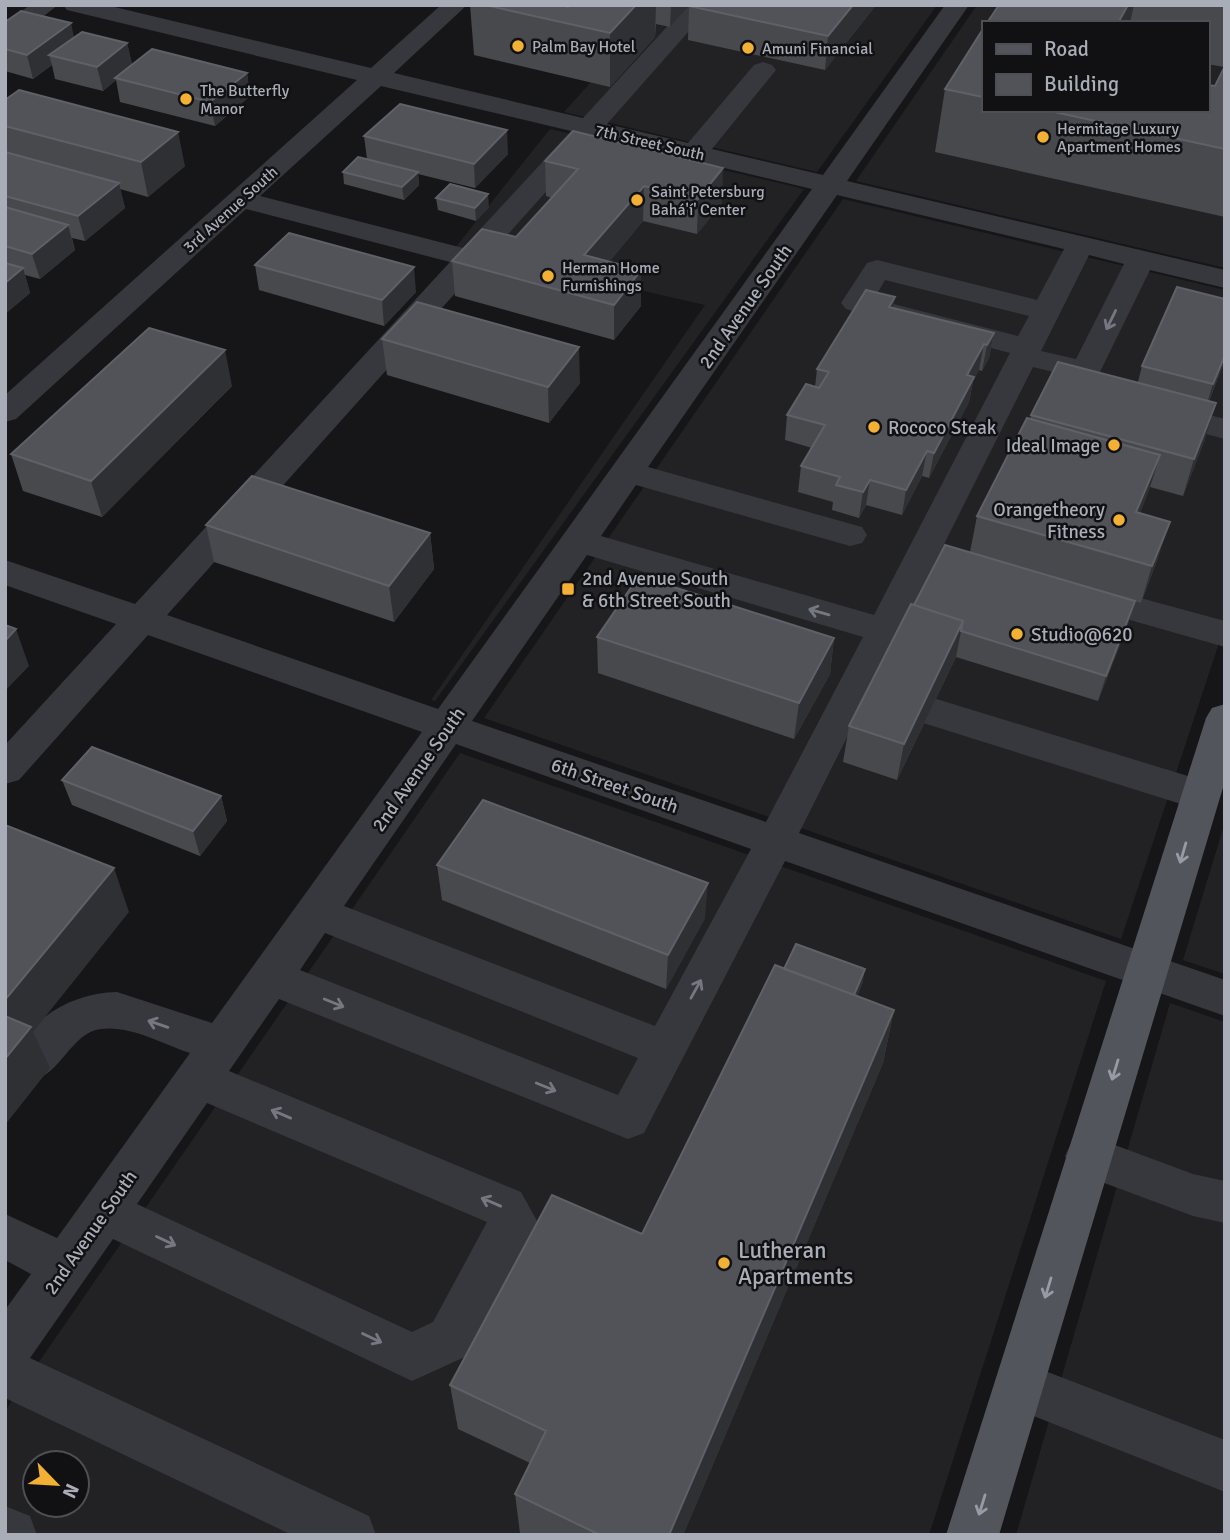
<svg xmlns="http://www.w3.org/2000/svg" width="1230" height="1540" font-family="Signika,sans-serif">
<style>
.built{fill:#222225;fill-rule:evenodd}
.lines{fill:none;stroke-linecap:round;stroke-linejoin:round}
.minor{fill:#37383d;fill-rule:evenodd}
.major{fill:#53555c;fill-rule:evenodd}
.wall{fill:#47494d}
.shaded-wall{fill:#2f3033}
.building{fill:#525359;stroke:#5f6168;stroke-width:2}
.oneway{stroke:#757881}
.oneway2{stroke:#979ba6}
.poi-dot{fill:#f2b134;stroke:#111113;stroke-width:2.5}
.labels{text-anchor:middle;stroke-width:5;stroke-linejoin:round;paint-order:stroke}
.far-poi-label{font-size:16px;fill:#a8adb8;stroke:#111113;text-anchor:start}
.far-street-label{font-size:16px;fill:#a8adb8;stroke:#111113}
.street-label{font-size:19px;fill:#a8adb8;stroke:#111113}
.poi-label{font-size:19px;fill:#a8adb8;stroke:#111113;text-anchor:start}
.near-poi-label{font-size:23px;fill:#a8adb8;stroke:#111113;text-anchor:start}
</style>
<rect width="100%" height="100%" fill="#161618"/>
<path class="built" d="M660 5H937L817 172 564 112Z
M977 5H1225V268L856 181ZM983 23H1207V110H983Z
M550 129 804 189 435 701 431 700 705 305 455 248Z
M843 199 1225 290V625L1121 939 484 718Z
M460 753 1106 981 929 1535H5V1411ZM35 1463H77V1505H35Z
M1225 822V974L1183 960Z
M1170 1003 1225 1022V1535H1016Z"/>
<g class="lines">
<path class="minor" d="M30 5H58L14 39 5 41V23Z
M63 5H106L371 68 441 5H467L394 73 583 118 687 5H712L607 124 688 143 754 65 763 62 772 65 776 70 712 149 823 175 945 5H969L847 181 1225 270V288L1150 270 1097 378 1086 380 1033 367 799 833 1225 980V1016L785 861 644 1133 628 1139 279 999 229 1071 521 1192 537 1221 467 1356 412 1381 113 1239 30 1358 369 1516 376 1535H292L5 1398V1310L31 1274 5 1260V1214L57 1238 190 1053C163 1044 130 1025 101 1029 71 1032 58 1079 32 1079 28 1079 21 1075 16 1073L10 1060C30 1018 71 993 117 992L212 1023 422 732 148 635 19 780 5 784V745L116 624 5 585V560L135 604 450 262 246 209 16 419 5 422V395L357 80 67 10ZM381 86 571 131 463 248 260 196ZM595 137 812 189 438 709 167 615ZM837 195 1064 249 1037 300 877 260 867 263 841 303 846 309 1010 353 874 615 601 536 636 485 850 546 862 543 867 535 862 527 648 467ZM1089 255 1124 264 1076 359 1041 351ZM885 280 1029 316 1018 336 874 299ZM587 555 863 637 766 822 472 721ZM456 744 751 849 655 1026 344 906ZM325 933 638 1058 618 1095 300 970ZM207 1103 487 1222 433 1322 412 1332 137 1204Z
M1159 402 1225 419V439L1148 419 1143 412 1148 405Z
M1082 582 1225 621V647L1070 603 1064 594 1070 585Z
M930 697 1214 784 1219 795 1214 806 1200 810 917 721 911 711 917 701Z
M1088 1135 1193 1174 1225 1181V1223L1193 1216 1072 1171 1065 1156 1072 1141Z
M1019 1361 1225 1440V1492L1001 1403 994 1386 1001 1369Z
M5 1506 30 1516 37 1535H5Z"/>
<path class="major" d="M1225 704V781L999 1535H946L1206 718 1212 708Z"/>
</g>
<path class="wall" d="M470 5H690L670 27 656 24 655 37 610 87 474 55Z
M876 5 825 70 688 40 689 6Z
M999 5H1225V217L935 152 945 89 983 29V110H1207L1215 86 1224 67 1207 64V23H987Z
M5 22 74 38 127 43 132 65 247 73 250 96 215 126 120 102 116 80 103 91 55 79 52 65 33 79 5 71Z
M5 100 185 166 148 197 120 189 125 208 85 241 72 238 75 250 40 279 25 275 30 293 5 314Z
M364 136 508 154 475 188 418 174 419 185 404 200 344 184 343 172 367 159Z
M545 161 722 203 697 234 643 221 609 262 641 270V306L614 340 455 296 452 261 516 237 552 198 546 196Z
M436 198 489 207 476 221 438 210Z
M255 265 416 292 384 326 259 290Z
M895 297 893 308 994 333 989 358 982 371 979 370 973 381 969 402 929 478 922 476 902 515 866 505 859 518 832 510 833 502 798 492 801 466 812 448 785 440 787 415 815 387 817 369Z
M1225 299V360L1209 401 1205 439 1183 496 1150 487 1140 513 1158 558 1141 603 970 552 977 516 1030 419 1031 415 1138 382 1142 366Z
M382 339 580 383 549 423 387 375Z
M232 386 102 517 23 491 11 454Z
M206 525 430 533 434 569 394 622 214 562Z
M1135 601 1127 627 1098 701 956 657 897 780 843 762 849 726 914 605Z
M597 637 834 638 830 674 794 739 598 673Z
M62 780 221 796 227 821 200 856 72 805Z
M437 865 705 918 666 989 442 900Z
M784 969 863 982 857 996 894 1010 883 1063 683 1535H523L520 1533 515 1494 530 1463 458 1429 450 1385 642 1234Z"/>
<path class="shaded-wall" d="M636 5H656L655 37 610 87V33Z
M671 5H690L670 27Z
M853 5H876L825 70 828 36Z
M1128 5H1134L1130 23H1118Z
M71 23 76 47 49 55 52 65 33 79 27 55Z
M127 43 133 67 115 78 116 80 103 91 97 67Z
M247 73 250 96 215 126 210 102Z
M507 130 508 154 475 188 474 164Z
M178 132 185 166 148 197 141 162Z
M723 168 722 203 697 234 698 199Z
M418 172 419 185 404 200 402 187Z
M119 183 125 208 85 241 78 216Z
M644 186 643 221 585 291 584 255Z
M488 194 489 207 476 221 475 208Z
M68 225 75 250 40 279 32 254Z
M414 267 416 292 384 326 382 300Z
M23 268 30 293 5 314V283Z
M641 270V306L614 340V305Z
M895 297 891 322 889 307Z
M994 333 989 358 982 371 987 345Z
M984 344 979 370 973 381 969 402 929 478 934 453 967 375Z
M579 347 580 383 549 423 548 387Z
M225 350 232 386 102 517 91 481Z
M1225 355V360L1205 410 1213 384Z
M1216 403 1205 439 1183 496 1194 459Z
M927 451 922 476 902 515 906 490Z
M1160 455 1149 491 1126 549 1136 512Z
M870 480 866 505 859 518 863 492Z
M1170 522 1158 558 1141 603 1152 566Z
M430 533 434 569 394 622 389 586Z
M1135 601 1127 627 1098 701 1106 676Z
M963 621 956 657 897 780 904 744Z
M16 629 29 666 5 691V641Z
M834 638 830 674 794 739 799 703Z
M221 796 227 821 200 856 193 831Z
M114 868 129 912 33 1032 50 1068 5 1125V1000Z
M708 883 705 918 666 989 668 955Z
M865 969 863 982 846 1020 848 1008Z
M894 1010 883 1063 683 1535H669Z"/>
<path class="building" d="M485 5H561L568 7 570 5H636L610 33Z
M690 5H853L828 36 689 6Z
M999 5H1128L1118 23H987Z
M21 11 71 23 27 55 5 49V22Z
M983 29V97L945 89Z
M82 32 127 43 97 67 49 55Z
M152 49 247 73 210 102 115 78Z
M1225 66V149L1045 110H1207V85L1215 86Z
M19 90 178 132 141 162 5 126V100Z
M400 104 507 130 474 164 364 136Z
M573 131 723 168 698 199 644 186 584 255 641 270 614 305 452 261 482 229 516 237 578 169 545 161Z
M5 152 119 183 78 216 5 196Z
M358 157 418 172 402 187 343 172Z
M450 184 488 194 475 208 436 198Z
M5 207 68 225 32 254 5 246Z
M289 233 414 267 382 300 255 265Z
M5 263 23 268 5 283Z
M1177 287 1225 299V355L1213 384 1142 366Z
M866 290 895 297 889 307 994 333 987 345 984 344 967 375 974 377 934 453 927 451 906 490 870 480 863 492 836 485 840 477 801 466 825 425 787 415 806 384 819 388 829 372 817 369Z
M417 302 579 347 548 387 382 339Z
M149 328 225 350 91 481 11 454Z
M1058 362 1216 403 1194 459 1031 415Z
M1027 418 1160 455 1136 512 1170 522 1152 566 977 516Z
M252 476 430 533 389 586 206 525Z
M945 545 1135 601 1106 676 961 631 963 621 914 605Z
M639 576 834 638 799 703 597 637Z
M911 604 963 621 904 744 849 726Z
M5 625 16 629 5 641Z
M92 747 221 796 193 831 62 780Z
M483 800 708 883 668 955 437 865Z
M5 825 114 868 5 1000Z
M796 944 865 969 854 995 784 969Z
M775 965 894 1010 669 1535H600L515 1494 546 1431 450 1385 552 1195 642 1234Z
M5 1016 31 1027 5 1059Z"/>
<defs><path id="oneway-shaft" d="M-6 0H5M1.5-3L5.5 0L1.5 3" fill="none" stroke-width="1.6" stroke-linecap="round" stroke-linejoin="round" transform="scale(1.75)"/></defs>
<g class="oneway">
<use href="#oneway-shaft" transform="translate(1111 320) rotate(116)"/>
<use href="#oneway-shaft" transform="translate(819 612) rotate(-164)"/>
<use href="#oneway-shaft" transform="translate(696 989) rotate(-61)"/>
<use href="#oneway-shaft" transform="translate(334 1003) rotate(22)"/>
<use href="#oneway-shaft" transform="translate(158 1024) rotate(-161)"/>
<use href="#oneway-shaft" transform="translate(546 1087) rotate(22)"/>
<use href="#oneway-shaft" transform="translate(281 1114) rotate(-157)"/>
<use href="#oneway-shaft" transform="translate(491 1202) rotate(-157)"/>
<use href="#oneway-shaft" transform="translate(166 1241) rotate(25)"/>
<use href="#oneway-shaft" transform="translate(372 1338) rotate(25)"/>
</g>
<g class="oneway2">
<use href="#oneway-shaft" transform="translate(1183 853) rotate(106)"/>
<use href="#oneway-shaft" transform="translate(1115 1070) rotate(107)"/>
<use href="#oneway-shaft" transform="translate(1048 1288) rotate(107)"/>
<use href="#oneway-shaft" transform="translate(982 1505) rotate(107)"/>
</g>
<g class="poi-dot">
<circle cx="518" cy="46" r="7"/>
<circle cx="748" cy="48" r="7"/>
<circle cx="186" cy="99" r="7"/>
<circle cx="1043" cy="137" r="7"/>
<circle cx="637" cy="200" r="7"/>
<circle cx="548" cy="276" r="7"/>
<circle cx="874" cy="427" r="7"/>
<circle cx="1114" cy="445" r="7"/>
<circle cx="1119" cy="520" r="7"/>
<rect x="561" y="582" width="14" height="14" rx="3.5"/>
<circle cx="1017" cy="634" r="7"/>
<circle cx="724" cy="1263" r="7"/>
</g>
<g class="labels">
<g class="far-poi-label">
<text x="532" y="52">Palm Bay Hotel</text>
<text x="762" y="54">Amuni Financial</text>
<text x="200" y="96">The Butterfly<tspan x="200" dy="18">Manor</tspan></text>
<text x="1057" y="134">Hermitage Luxury<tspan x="1057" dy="18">Apartment Homes</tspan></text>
<text x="651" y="197">Saint Petersburg<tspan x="651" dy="18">Bahá'í' Center</tspan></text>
<text x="562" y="273">Herman Home<tspan x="562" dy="18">Furnishings</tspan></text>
</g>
<g class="far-street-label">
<text transform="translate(650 142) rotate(13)" y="6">7th Street South</text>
<text transform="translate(230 209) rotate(-42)" y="6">3rd Avenue South</text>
</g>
<g class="street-label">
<text transform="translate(745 306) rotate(-55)" y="7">2nd Avenue South</text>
<text transform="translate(418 769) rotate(-55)" y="7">2nd Avenue South</text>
<text transform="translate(615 785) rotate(19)" y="7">6th Street South</text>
<text transform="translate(90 1232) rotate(-55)" y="7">2nd Avenue South</text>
</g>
<g class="poi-label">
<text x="888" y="434">Rococo Steak</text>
<text x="1100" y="452" text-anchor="end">Ideal Image</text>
<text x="1105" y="516" text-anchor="end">Orangetheory<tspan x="1105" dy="22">Fitness</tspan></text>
<text x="582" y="585">2nd Avenue South<tspan x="582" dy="22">&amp; 6th Street South</tspan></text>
<text x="1031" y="641">Studio@620</text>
</g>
<g class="near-poi-label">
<text x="738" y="1258">Lutheran<tspan x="738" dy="26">Apartments</tspan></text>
</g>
</g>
<rect width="1230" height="1540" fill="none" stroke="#a8adb8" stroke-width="14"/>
<rect x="982" y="21" width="228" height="91" fill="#111113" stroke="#4d4f55" stroke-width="2"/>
<rect x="996" y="44" width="35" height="10" fill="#53555c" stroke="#4d4f55" stroke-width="2"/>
<text x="1044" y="56" font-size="21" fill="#a8adb8">Road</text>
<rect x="996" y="74" width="35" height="21" fill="#525359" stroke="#4d4f55" stroke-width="2"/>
<text x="1044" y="91" font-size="21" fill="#a8adb8">Building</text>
<g transform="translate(56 1484) rotate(115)"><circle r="33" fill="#111113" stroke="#4d4f55" stroke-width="2"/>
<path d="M0-5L12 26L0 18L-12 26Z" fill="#f2b134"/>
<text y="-10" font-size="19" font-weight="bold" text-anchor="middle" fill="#a8adb8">N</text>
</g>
</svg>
